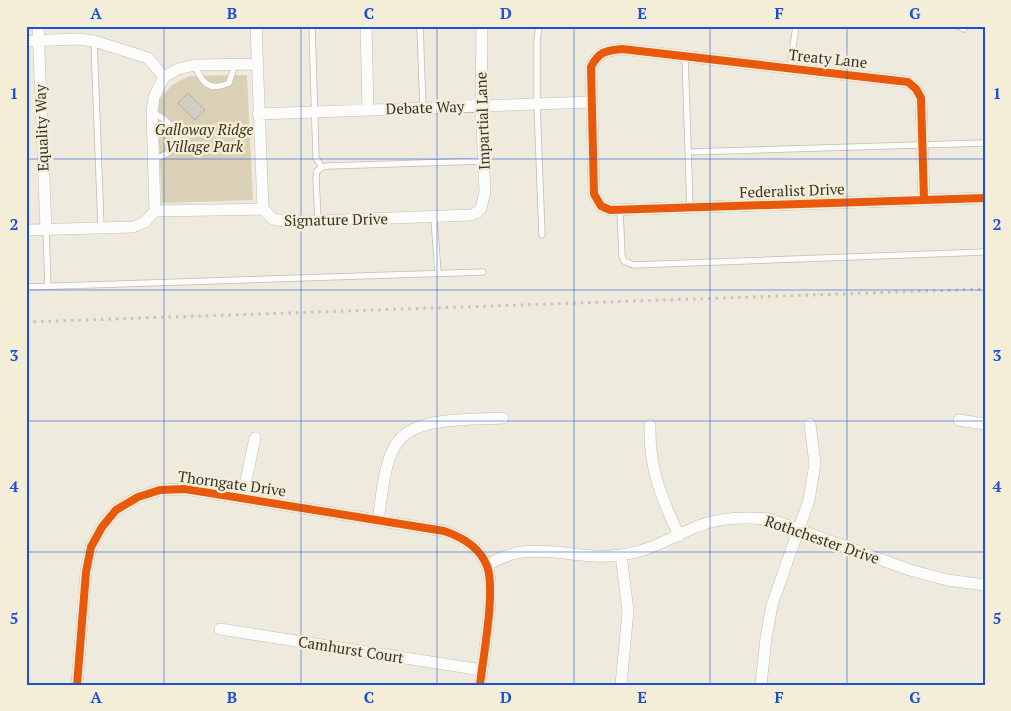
<svg xmlns="http://www.w3.org/2000/svg" width="1011" height="711" font-family="'PT Serif',serif">
<style>
.green{fill:#dad0b6}
.building{fill:#d2cec5;stroke:#b3afa6}
.lines{fill:none;stroke-linecap:round;stroke-linejoin:round}
.lane-casing{stroke:#c0bdb4;stroke-width:7}
.street-casing{stroke:#c0bdb4;stroke-width:12}
.lane{stroke:#fcfcfa;stroke-width:5.5}
.street{stroke:#fcfcfa;stroke-width:11}
.rail{stroke:#c6c5c2;stroke-width:3;stroke-dasharray:2.5 5;stroke-linecap:butt}
.cycleway-casing{stroke:#f4edd8;stroke-width:11}
.cycleway{stroke:#e8590c;stroke-width:8}
.grid{fill:none;stroke:#1d4ed8;stroke-width:1;stroke-opacity:0.55}
.labels{text-anchor:middle;stroke-width:5;stroke-linejoin:round;paint-order:stroke}
.street-label{font-size:15px;fill:#34322a;stroke:#f4edd8}
.park-label{font-size:15px;font-style:italic;fill:#3d3315;stroke:#f4edd8}
.neatline{fill:none;stroke:#1d4ed8;stroke-width:2}
.grid-label{font-size:16px;text-anchor:middle;font-weight:bold;fill:#1d4ed8}
</style>
<rect width="100%" height="100%" fill="#eeeade"/>
<path class="green" d="M247 75 253 200 162 203 158 122 159 100 172 85 189 76Z"/>
<path class="building" d="M188 93 205 110 195 120 178 103Z"/>
<g class="lines">
<g class="lane-casing">
<path id="lane" d="M312 26 316 158 322 167
M420 26 423 109
M539 26 537 40V104L542 235
M958 26 964 29
M94 41 101 228
M685 56 690 208
M194 65C203 83 208 92 229 83L235 64
M790 68 796 26
M152 112C163 118 171 123 177 134 173 151 171 154 153 159
M688 152 985 143
M620 210 622 256 624 261 633 265 985 252
M434 218 438 273
M318 221 316 177 317 171 322 167 328 166 484 161
M46 230 48 286
M26 287 483 272"/>
</g>
<g class="street-casing">
<path id="street" d="M38 26 46 230
M256 26 263 209
M366 26 368 110
M26 41 78 39 94 41 148 58 164 77 178 69 194 65 257 64
M258 114 591 102
M924 200 921 98 916 89 908 82 622 49C606 51 599 51 591 67L594 194 601 206 610 210 985 198
M155 211 152 112 154 97 164 77
M26 230 133 227 145 222 155 211 263 209 273 219 289 222 471 215 476 213 481 208 485 192 481 106 482 26
M959 420 985 424
M650 425C649 470 661 496 679 536
M242 499 255 438
M378 521C382 496 383 467 395 446 412 415 472 420 503 418
M621 555 628 611 621 685
M486 565C497 560 510 553 522 552 555 548 588 560 620 555 649 552 672 537 698 526 722 517 745 517 769 519L910 570 947 580 985 585
M220 629 482 670
M77 685 86 572 91 547 102 527 116 510 138 497 160 490 185 489 444 531C462 537 480 548 487 566 496 590 483 657 480 685
M761 685 766 638 772 605 809 500 815 464 810 424"/>
</g>
<use href="#lane" class="lane"/>
<use href="#street" class="street"/>
<path class="rail" d="M26 322 985 289"/>
<g class="cycleway-casing">
<path id="cycleway" d="M924 200 921 98 916 89 908 82 622 49C606 51 599 51 591 67L594 194 601 206 610 210 985 198
M77 685 86 572 91 547 102 527 116 510 138 497 160 490 185 489 444 531C462 537 480 548 487 566 496 590 483 657 480 685"/>
</g>
<use href="#cycleway" class="cycleway"/>
</g>
<path class="grid" d="M164 26V685M301 26V685M437 26V685M574 26V685M710 26V685M847 26V685M26 159H985M26 290H985M26 421H985M26 552H985"/>
<g class="labels">
<g class="street-label">
<text transform="translate(828 59) rotate(6)" y="5">Treaty Lane</text>
<text transform="translate(425 108) rotate(-2)" y="5">Debate Way</text>
<text transform="translate(483 121) rotate(-92)" y="5">Impartial Lane</text>
<text transform="translate(42 128) rotate(-92)" y="5">Equality Way</text>
<text transform="translate(792 191) rotate(-2)" y="5">Federalist Drive</text>
<text transform="translate(336 220) rotate(-1)" y="5">Signature Drive</text>
<text transform="translate(232 484) rotate(8)" y="5">Thorngate Drive</text>
<text transform="translate(822 540) rotate(19)" y="5">Rothchester Drive</text>
<text transform="translate(351 650) rotate(9)" y="5">Camhurst Court</text>
</g>
<g class="park-label">
<text x="204" y="135">Galloway Ridge<tspan x="204" dy="17">Village Park</tspan></text>
</g>
</g>
<rect width="1011" height="711" fill="none" stroke="#f4edd8" stroke-width="55"/>
<rect x="28" y="28" width="956" height="656" class="neatline"/>
<g class="grid-label">
<text x="96" y="19">A</text>
<text x="232" y="19">B</text>
<text x="369" y="19">C</text>
<text x="506" y="19">D</text>
<text x="642" y="19">E</text>
<text x="779" y="19">F</text>
<text x="915" y="19">G</text>
<text x="14" y="99">1</text>
<text x="997" y="99">1</text>
<text x="14" y="230">2</text>
<text x="997" y="230">2</text>
<text x="14" y="361">3</text>
<text x="997" y="361">3</text>
<text x="14" y="492">4</text>
<text x="997" y="492">4</text>
<text x="14" y="624">5</text>
<text x="997" y="624">5</text>
<text x="96" y="703">A</text>
<text x="232" y="703">B</text>
<text x="369" y="703">C</text>
<text x="506" y="703">D</text>
<text x="642" y="703">E</text>
<text x="779" y="703">F</text>
<text x="915" y="703">G</text>
</g>
</svg>
